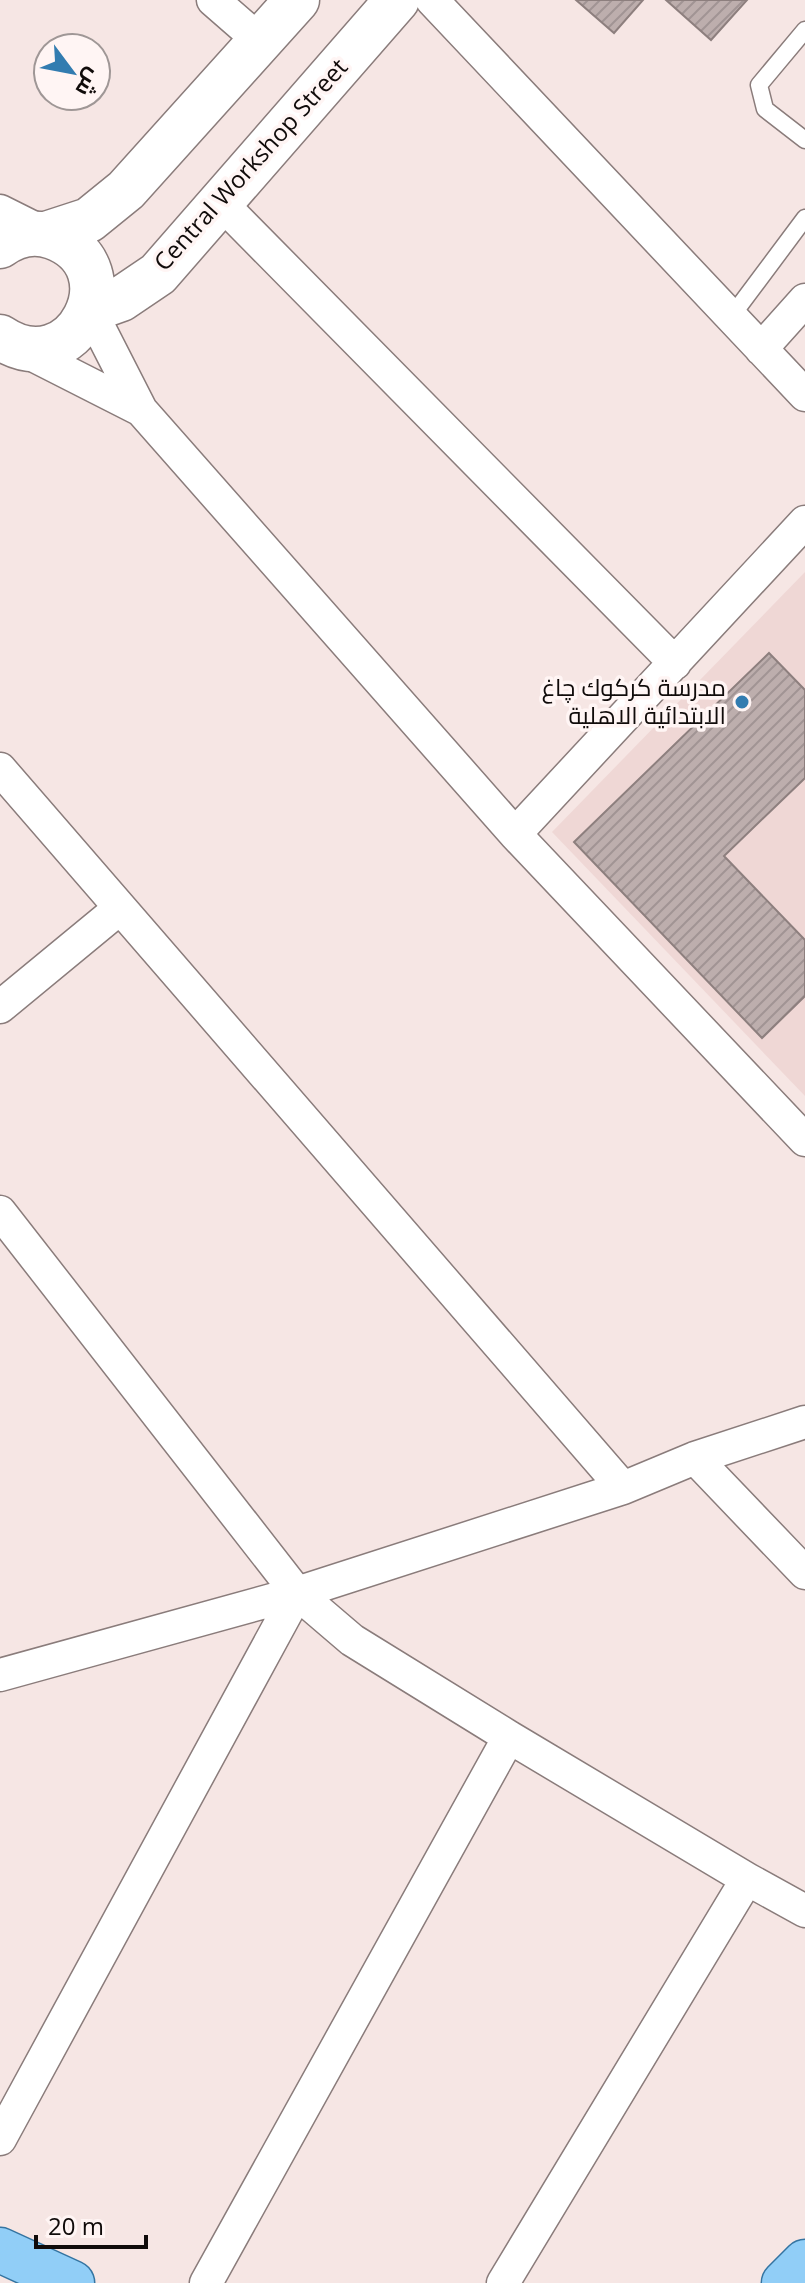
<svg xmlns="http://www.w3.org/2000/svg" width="805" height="2283" font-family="'Open Sans',Cairo,sans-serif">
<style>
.built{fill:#efd7d5}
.building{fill:url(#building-hatch);stroke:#8d7f7e;stroke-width:2}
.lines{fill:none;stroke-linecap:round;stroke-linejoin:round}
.service-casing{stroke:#8a7c7b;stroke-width:19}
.minor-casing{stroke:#8a7c7b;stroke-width:35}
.secondary-casing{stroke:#8a7c7b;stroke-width:47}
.primary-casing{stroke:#3474a1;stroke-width:47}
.service{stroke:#fff;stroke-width:16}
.minor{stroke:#fff;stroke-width:32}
.secondary{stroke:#fff;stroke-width:44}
.primary{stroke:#91cef7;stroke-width:44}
.poi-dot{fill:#327cb0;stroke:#fff5f4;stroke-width:3}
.labels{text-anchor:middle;stroke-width:7;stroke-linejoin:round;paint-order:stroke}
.street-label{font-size:24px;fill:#100b0a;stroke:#fff5f4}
.poi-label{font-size:24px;fill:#100b0a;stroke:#fff5f4;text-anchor:end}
</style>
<defs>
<pattern id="building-hatch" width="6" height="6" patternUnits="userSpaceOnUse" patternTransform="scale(2)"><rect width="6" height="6" fill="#bdaead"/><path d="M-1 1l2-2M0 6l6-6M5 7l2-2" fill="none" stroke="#a19494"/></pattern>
</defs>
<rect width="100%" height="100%" fill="#f6e6e4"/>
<path class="built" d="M805 572V1096L552 832Z"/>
<path class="building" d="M576 0H643L614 33Z
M666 0H747L711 40Z
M769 653 805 690V778L724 856 805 940V996L762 1038 574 842Z"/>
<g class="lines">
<g class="service-casing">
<path id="service" d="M805 30 759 85 765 109 805 140
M731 317 805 218"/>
</g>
<g class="minor-casing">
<path id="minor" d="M213 0 260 41
M432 0 805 395
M220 202 675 663
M0 211 46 234
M19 348 141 410 90 310
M761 349 805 300
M141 410 515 834 805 1140
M0 769 623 1488
M515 834 805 522
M0 1007 120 908
M0 1212 297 1593 352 1640 509 1737 747 1879 805 1911
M695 1458 805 1573
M0 1675 297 1593 623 1488 695 1458 805 1422
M0 2139 297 1593
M206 2283 509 1737
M503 2283 747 1879"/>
</g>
<g class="secondary-casing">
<path id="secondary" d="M46 234 89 220 126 190 297 0
M0 246C15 235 34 230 53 237 135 267 74 387 0 337
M90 310 121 299 158 274 397 0"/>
</g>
<g class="primary-casing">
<path id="primary" d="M0 2250 72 2283
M784 2283 805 2262"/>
</g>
<use href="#service" class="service"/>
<use href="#minor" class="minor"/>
<use href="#secondary" class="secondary"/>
<use href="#primary" class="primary"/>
</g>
<circle class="poi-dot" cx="742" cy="702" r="8"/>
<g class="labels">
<g class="street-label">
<text transform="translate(251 165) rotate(-48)" y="8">Central Workshop Street</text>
</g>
<g class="poi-label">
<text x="726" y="696">مدرسة كركوك چاغ<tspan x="726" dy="28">الابتدائية الاهلية</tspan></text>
</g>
</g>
<g transform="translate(72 72) rotate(122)"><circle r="38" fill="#fff5f4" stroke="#9f9796" stroke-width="2"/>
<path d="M0-6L14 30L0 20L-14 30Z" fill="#327cb0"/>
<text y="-12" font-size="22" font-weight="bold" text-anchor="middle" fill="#100b0a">ش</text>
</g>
<path d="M36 2235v12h110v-12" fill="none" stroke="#100b0a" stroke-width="4"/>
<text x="48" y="2235" font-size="24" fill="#100b0a" stroke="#fff5f4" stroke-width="6" paint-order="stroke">20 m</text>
</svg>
